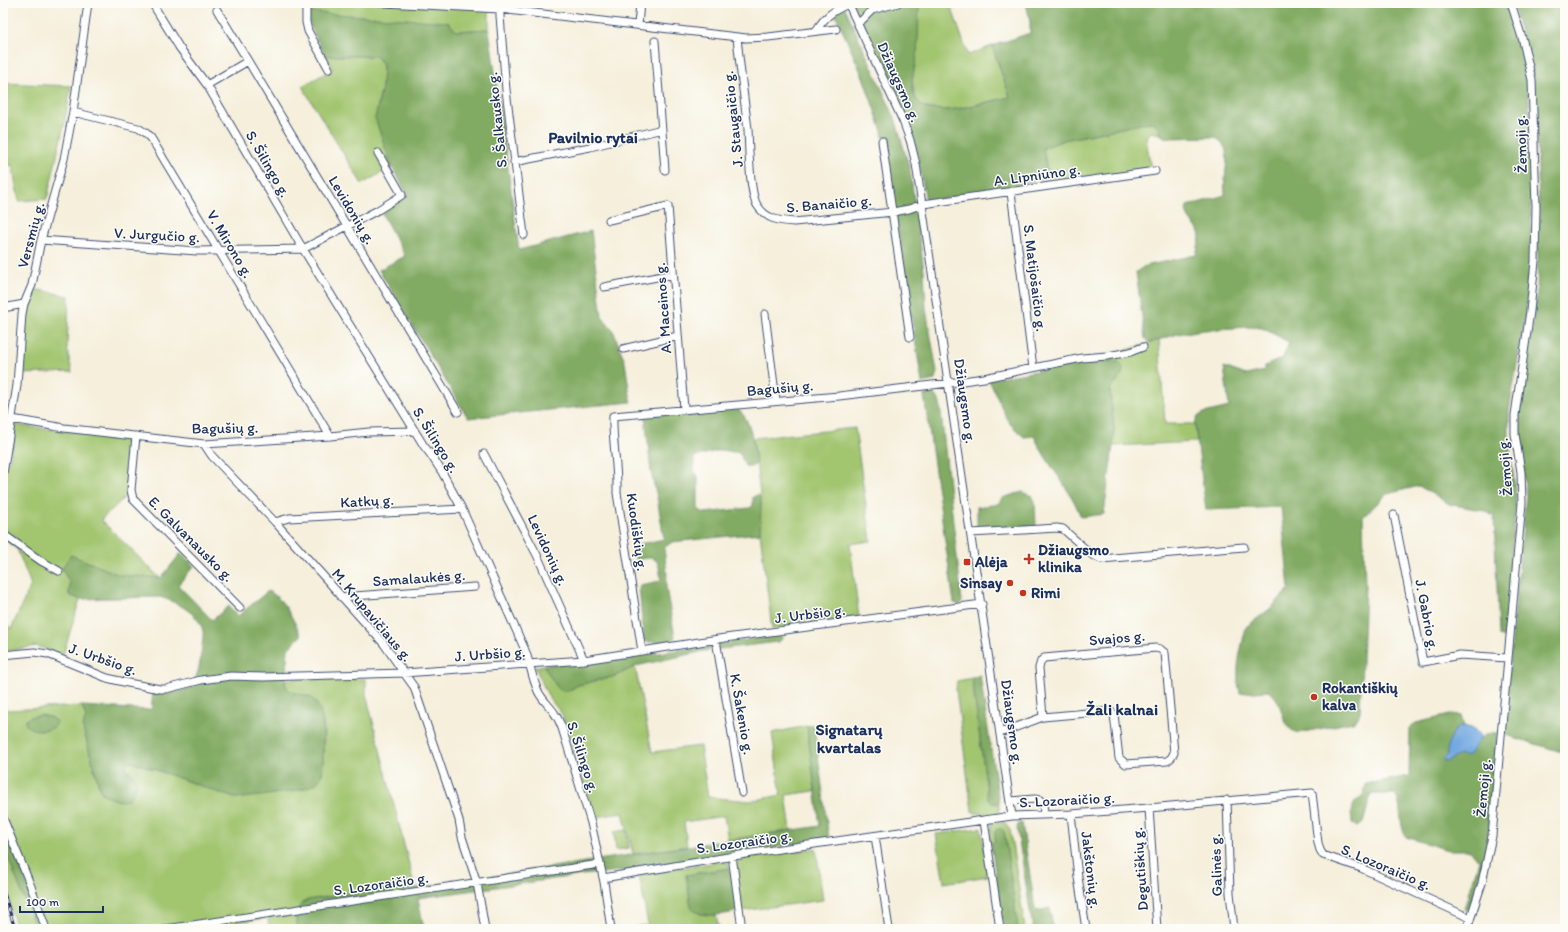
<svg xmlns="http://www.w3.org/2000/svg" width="1568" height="932" font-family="Itim,sans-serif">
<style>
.green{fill:#a2c56f;stroke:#5e7a66}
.forest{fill:#81aa62;stroke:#4e6c60}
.water{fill:#73a9e1;stroke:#476ca0}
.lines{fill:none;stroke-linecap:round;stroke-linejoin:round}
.minor-casing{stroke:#3c4c71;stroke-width:9}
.minor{stroke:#fff;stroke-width:7}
.rail-casing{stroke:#1b2f5e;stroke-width:3}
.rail{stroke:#fdfcf7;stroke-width:1.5;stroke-dasharray:4.5;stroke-linecap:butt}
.poi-dot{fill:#c8321e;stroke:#fdfcf7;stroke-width:1.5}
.labels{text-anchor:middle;stroke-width:3;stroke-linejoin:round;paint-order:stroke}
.street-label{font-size:15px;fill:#1b2f5e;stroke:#fdfcf7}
.poi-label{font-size:15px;font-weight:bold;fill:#1b2f5e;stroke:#fdfcf7;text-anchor:start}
.neighbourhood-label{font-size:16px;font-weight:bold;fill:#1b2f5e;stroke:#fdfcf7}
</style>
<rect width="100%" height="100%" fill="#fdfcf7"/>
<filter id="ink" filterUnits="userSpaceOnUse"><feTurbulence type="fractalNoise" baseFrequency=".025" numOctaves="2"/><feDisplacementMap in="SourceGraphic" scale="8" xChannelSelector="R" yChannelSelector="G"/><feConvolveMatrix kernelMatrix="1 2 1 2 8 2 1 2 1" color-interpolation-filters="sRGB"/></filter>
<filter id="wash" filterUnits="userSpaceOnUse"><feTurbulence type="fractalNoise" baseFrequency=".012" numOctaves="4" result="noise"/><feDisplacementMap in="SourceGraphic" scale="16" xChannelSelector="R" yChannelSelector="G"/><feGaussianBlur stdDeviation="0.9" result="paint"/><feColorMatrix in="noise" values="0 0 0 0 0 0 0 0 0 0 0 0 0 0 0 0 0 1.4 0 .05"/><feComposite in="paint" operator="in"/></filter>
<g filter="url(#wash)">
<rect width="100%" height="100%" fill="#f5efdb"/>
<path class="green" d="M307 3H489V29L456 31 307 12Z
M919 3H950L968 55 992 46 1010 97 951 110 931 109 922 106 915 97 912 80 917 54Z
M325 56H376L383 64 382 88 378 104 381 135 392 167 362 184 302 86 333 69Z
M3 83 71 86 65 121 47 199 19 201 12 165 3 166Z
M1150 122 1155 123 1159 128 1160 134 1151 132 1146 137 1151 171 1018 188 1044 174 1047 170 1043 148 1064 140Z
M34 289 69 296 67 349 72 372 21 374 25 315 26 306Z
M1159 340 1165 424H1195L1197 442 1113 446 1114 429 1110 390 1112 385 1117 382 1119 362 1094 360Z
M15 425 132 439 127 495 101 520 161 579 120 575 106 570 62 569 70 583 69 595 80 599 63 655 36 646 3 652V620L11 629 31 585 17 549 3 538V463L10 460Z
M855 428 871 541 850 544 859 618 772 629 759 524 761 503 753 438Z
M544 665 568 691 578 685 616 676 635 666 652 752 700 746 708 797 750 801 781 795 772 733 807 726 815 791 786 795 791 830 728 840 724 816 684 822 687 846 633 854 623 813 595 817 562 714 549 698 535 667Z
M972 678 988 799 992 803H999V813L997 815 986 817 984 814 975 813 972 811 956 690 957 681Z
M285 679H366V694L415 888 405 885 308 900 295 913 298 929H269L268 918 191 929H43L3 826V694L6 710 82 706 86 717 83 728 100 790 103 794 120 801 136 778 126 768 125 765 129 761 154 769 234 798 322 775 324 732 323 722 311 697 292 692 286 689Z
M998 822H1004L1010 830 1025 929H1018L1004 831 995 832V841L991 844 989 834 991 832V824Z
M981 828 988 876 944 883 936 834Z
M626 830 629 848 616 850 614 832Z
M3 844 36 929H17L3 885Z
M816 848 823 900 742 911 735 866 740 858Z
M724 861 727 862 730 868 686 875 700 914 716 915 719 929H620L648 925 639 874Z"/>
<path class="forest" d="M834 3H843L895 118 910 170 924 271 926 309 937 372 935 380 922 383 882 131 863 77 836 16 837 11Z
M852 3H919C918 19 919 36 917 52 916 69 906 86 918 102 922 106 926 109 931 109 955 113 986 102 1010 97L992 46 1030 33V21L1026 3H1507L1519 43 1528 83 1530 122 1531 204V252L1527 307 1509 411V442L1516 495 1506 639 1499 636 1494 517 1486 511 1449 504 1419 486 1387 494 1363 517 1365 586 1360 712 1358 718 1353 722 1299 733C1279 730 1285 699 1268 691L1240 693C1234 669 1241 650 1246 627L1271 608 1289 589 1281 507 1206 510 1195 424 1197 417 1204 413 1229 407 1224 367 1246 375 1264 371 1265 366 1283 358 1289 342 1262 328 1248 327 1204 330 1178 334 1152 342H1148L1145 339 1136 272 1145 266 1196 255C1197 249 1200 242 1200 236 1198 224 1183 219 1187 206L1225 195C1225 190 1224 184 1225 179 1226 163 1232 146 1214 137L1166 138 1160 134 1159 128 1155 123 1150 122 1064 140 1043 148 1047 170 1044 174 1018 188 926 201 918 156 912 134Z
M1513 3H1565V753L1506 735 1503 732 1526 495 1518 423 1537 294 1539 211 1536 94Z
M307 12 448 22 456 31 489 29 519 250 591 231 602 316 613 330 625 362 631 402 468 418 379 270 405 256 381 212 408 196 392 167 375 118 382 88 383 64 376 56H325L311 27Z
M1094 360 1119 362C1130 374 1114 380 1110 390L1114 429 1113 446 1104 514 1081 517C1070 487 1047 465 1034 436L1024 437 1009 423 989 380Z
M932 394 938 398 940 404 962 602 960 605 954 603 924 395Z
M735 408C752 416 754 448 756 464L751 467 745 466 740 453 721 450 694 457V471L698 476V509L704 513 749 508 753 506V497L757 495 760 497 761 503 760 533 672 542 664 548 667 574 666 588 675 637 671 642H647L644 640 639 588 640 585 660 581 661 579C658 559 658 555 636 560L633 550 635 545 664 539 657 497 651 472 645 416Z
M1022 492 1032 496 1035 502 1036 526 977 527V507L998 504 1002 498Z
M181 553 194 566 178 585 212 620 229 606 238 616 268 591C284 598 294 621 301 636L288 649 285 684C290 698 307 691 315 701 323 711 324 729 323 742 323 751 324 768 321 776 321 778 318 782 316 783 306 792 257 796 242 798H234L154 769 129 761 125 765C127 773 135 776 138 784 131 799 127 805 111 798 106 795 103 794 100 790L83 728 84 722 86 717 82 706 151 710 153 692H174L190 688C192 682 197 677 198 671 200 665 204 635 203 631 199 613 176 602 160 597L80 599 69 595 70 583 62 568 71 555 120 575 161 578Z
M780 635 782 637V639L778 642 704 651 636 666 616 676 578 685 568 691 559 690 546 670 544 665 632 657Z
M980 675 999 803H992L988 799 972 678Z
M1454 714 1461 716 1464 726 1457 727C1451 736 1448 744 1447 755H1460L1472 751C1474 741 1487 731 1498 733L1488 837 1482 867 1470 908 1467 910 1464 909 1465 906 1479 861 1472 852 1467 850H1448L1406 837C1398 824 1403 803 1394 794H1373L1371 795 1363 823 1357 827 1352 823 1351 811 1355 802 1363 795 1366 784 1409 776 1410 727 1416 723Z
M41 715 50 717 56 721V725C50 733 25 732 25 721L30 717Z
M814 725 829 839 638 869 582 875 418 898 424 929H298L295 913 302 903 308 900 405 885 415 888 820 826 807 726Z
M1022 823 1035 909 1037 911 1050 908 1053 929H1033L1017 828 1018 824Z
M3 826 14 852 43 929H36L3 844Z
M997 829H1002L1004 831 1018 929H1004L991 844 995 841V832Z
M730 868 737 912C722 914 701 920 691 907L686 875Z"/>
<path class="water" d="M1464 726 1474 729 1481 737 1469 755 1464 756 1460 755 1446 762 1442 760 1447 755 1448 743 1457 727Z"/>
</g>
<g filter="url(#ink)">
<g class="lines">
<g class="minor-casing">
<path id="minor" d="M152 3 179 47 207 85 303 249 424 446 431 455 442 472 462 509 525 650C530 663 532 678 538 691 542 700 550 706 555 714 558 718 560 723 562 728L591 823 604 882 611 929
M306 3V22L308 31 329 69
M385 3 500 9 746 38 768 37 836 29
M500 3V16L506 90 524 235
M848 3 903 121 910 140 916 164 1012 816
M217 10 248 61
M857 23 862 20 872 10 898 3
M638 25 640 3
M816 31C825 16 833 11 848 4
M737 37C740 68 744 98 748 129 749 146 749 192 757 205 766 219 778 221 794 222L893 212 909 209 923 204 1155 171
M655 41 665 170
M207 85 248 61 458 412
M73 112 138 128 146 133 151 138 330 436
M882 141 910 337
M514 162 590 147 662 129
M1011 192 1033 368
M609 220 668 206 684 409
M41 240 197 251 303 249 378 210 402 195 378 153
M604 287 673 274
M3 308 24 304
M765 314 776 401
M623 349 678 336
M12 419 64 428 204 444 330 436 369 432 415 431
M136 436 131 490 133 499 240 608
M204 444 212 456 275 522 384 644 404 673 414 687 459 820 462 837 477 883 485 929
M484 454 537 555 584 660
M3 474 17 385 22 314 24 304 32 285 41 240 64 159 73 112 88 3
M1394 515 1423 662 1460 655 1507 658
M275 522 289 518 462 509
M971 533 1057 528 1063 529 1091 554 1101 559 1244 547
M3 534 41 561 59 571
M341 597 475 587
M716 640 742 793
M642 651 617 493C618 467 612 441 613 416L839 396 949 383 984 378 1082 358 1107 356 1130 352 1143 347
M3 655 34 652 48 654 107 678 128 683 160 689H166L201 680 231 676 263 677 404 673 584 660 725 638 982 604
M1000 733 1043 717 1110 711 1114 714 1119 758 1126 764 1167 761 1171 758 1174 753 1165 653 1160 649 1156 648 1044 658 1041 661 1039 668 1043 717
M1227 800 1230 893 1234 929
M1010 801 1034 799 1040 800 1043 804 1044 814
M1149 808 1157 929
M1071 814 1078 877 1086 929
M3 818 30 884 46 929
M984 821 1000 929
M875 836 889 929
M732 856 742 929
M603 878 752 853 1012 816 1071 814 1149 808 1312 793 1318 843 1320 850 1323 855 1361 868 1470 918
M166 929 600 864
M1467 929 1482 883 1492 836 1522 503 1521 472 1515 434V415L1530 311 1535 261 1536 207 1532 80 1523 41 1511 3"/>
</g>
<use href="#minor" class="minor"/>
<g class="rail-casing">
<path id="rail" d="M3 890 15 929"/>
</g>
<use href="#rail" class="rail"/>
</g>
</g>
<g class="poi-dot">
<path d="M1027 553h4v4h4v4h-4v4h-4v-4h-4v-4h4z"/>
<rect x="963" y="558" width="8" height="8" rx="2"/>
<circle cx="1010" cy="583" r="4"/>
<circle cx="1023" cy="593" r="4"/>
<circle cx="1314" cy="697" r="4"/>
</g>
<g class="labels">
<g class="street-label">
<text transform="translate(899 82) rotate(66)" y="5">Džiaugsmo g.</text>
<text transform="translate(733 119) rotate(-96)" y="5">J. Staugaičio g.</text>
<text transform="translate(497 120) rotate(-96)" y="5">S. Šalkausko g.</text>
<text transform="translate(1521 144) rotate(-92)" y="5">Žemoji g.</text>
<text transform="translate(268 164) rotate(60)" y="5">S. Šilingo g.</text>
<text transform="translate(1037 175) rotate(-8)" y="5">A. Lipniūno g.</text>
<text transform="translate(829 204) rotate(-5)" y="5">S. Banaičio g.</text>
<text transform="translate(352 210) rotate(59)" y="5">Levidonių g.</text>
<text transform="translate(31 235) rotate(-75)" y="5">Versmių g.</text>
<text transform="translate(157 235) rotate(3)" y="5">V. Jurgučio g.</text>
<text transform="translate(230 244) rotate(59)" y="5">V. Mirono g.</text>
<text transform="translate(1035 278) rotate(83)" y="5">S. Matijošaičio g.</text>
<text transform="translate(663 308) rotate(-94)" y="5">A. Maceinos g.</text>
<text transform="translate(780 388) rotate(-5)" y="5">Bagušių g.</text>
<text transform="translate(965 401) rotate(82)" y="5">Džiaugsmo g.</text>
<text transform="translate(225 428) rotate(-1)" y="5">Bagušių g.</text>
<text transform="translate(436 440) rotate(58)" y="5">S. Šilingo g.</text>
<text transform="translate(1505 467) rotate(-95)" y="5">Žemoji g.</text>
<text transform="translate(367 501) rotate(-3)" y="5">Katkų g.</text>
<text transform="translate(637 532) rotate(82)" y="5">Kuodiškių g.</text>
<text transform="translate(191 539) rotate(45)" y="5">E. Galvanausko g.</text>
<text transform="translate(548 550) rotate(65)" y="5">Levidonių g.</text>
<text transform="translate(419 578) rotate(-4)" y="5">Samalaukės g.</text>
<text transform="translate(810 614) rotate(-7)" y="5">J. Urbšio g.</text>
<text transform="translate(372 615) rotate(50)" y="5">M. Krupavičiaus g.</text>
<text transform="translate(1427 615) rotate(79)" y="5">J. Gabrio g.</text>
<text transform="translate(1117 638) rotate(-5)" y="5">Svajos g.</text>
<text transform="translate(490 654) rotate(-4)" y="5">J. Urbšio g.</text>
<text transform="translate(103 659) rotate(19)" y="5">J. Urbšio g.</text>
<text transform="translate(742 714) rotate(80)" y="5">K. Šakenio g.</text>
<text transform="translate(1012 722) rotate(82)" y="5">Džiaugsmo g.</text>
<text transform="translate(583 757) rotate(72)" y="5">S. Šilingo g.</text>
<text transform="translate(1483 788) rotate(-85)" y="5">Žemoji g.</text>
<text transform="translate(1067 800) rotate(-3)" y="5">S. Lozoraičio g.</text>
<text transform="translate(744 842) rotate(-8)" y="5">S. Lozoraičio g.</text>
<text transform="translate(1216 865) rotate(-92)" y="5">Galinės g.</text>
<text transform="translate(1386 867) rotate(23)" y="5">S. Lozoraičio g.</text>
<text transform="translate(1140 869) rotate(-94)" y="5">Degutiškių g.</text>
<text transform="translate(1091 870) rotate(83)" y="5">Jakštonių g.</text>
<text transform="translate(381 884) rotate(-8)" y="5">S. Lozoraičio g.</text>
</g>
<g class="poi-label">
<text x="1038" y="555">Džiaugsmo<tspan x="1038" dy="17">klinika</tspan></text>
<text x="975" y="567">Alėja</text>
<text x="1002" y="588" text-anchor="end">Sinsay</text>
<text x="1031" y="598">Rimi</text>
<text x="1322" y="693">Rokantiškių<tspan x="1322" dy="17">kalva</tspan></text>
</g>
<g class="neighbourhood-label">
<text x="593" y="143">Pavilnio rytai</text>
<text x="1122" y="715">Žali kalnai</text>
<text x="849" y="735">Signatarų<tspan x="849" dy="18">kvartalas</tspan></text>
</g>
</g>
<rect width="1568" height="932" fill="none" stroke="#fdfcf7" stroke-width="16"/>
<path d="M20 906v6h83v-6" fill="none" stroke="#1b2f5e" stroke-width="2"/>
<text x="26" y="906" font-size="12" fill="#1b2f5e" stroke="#fdfcf7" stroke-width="3" paint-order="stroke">100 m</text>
</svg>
